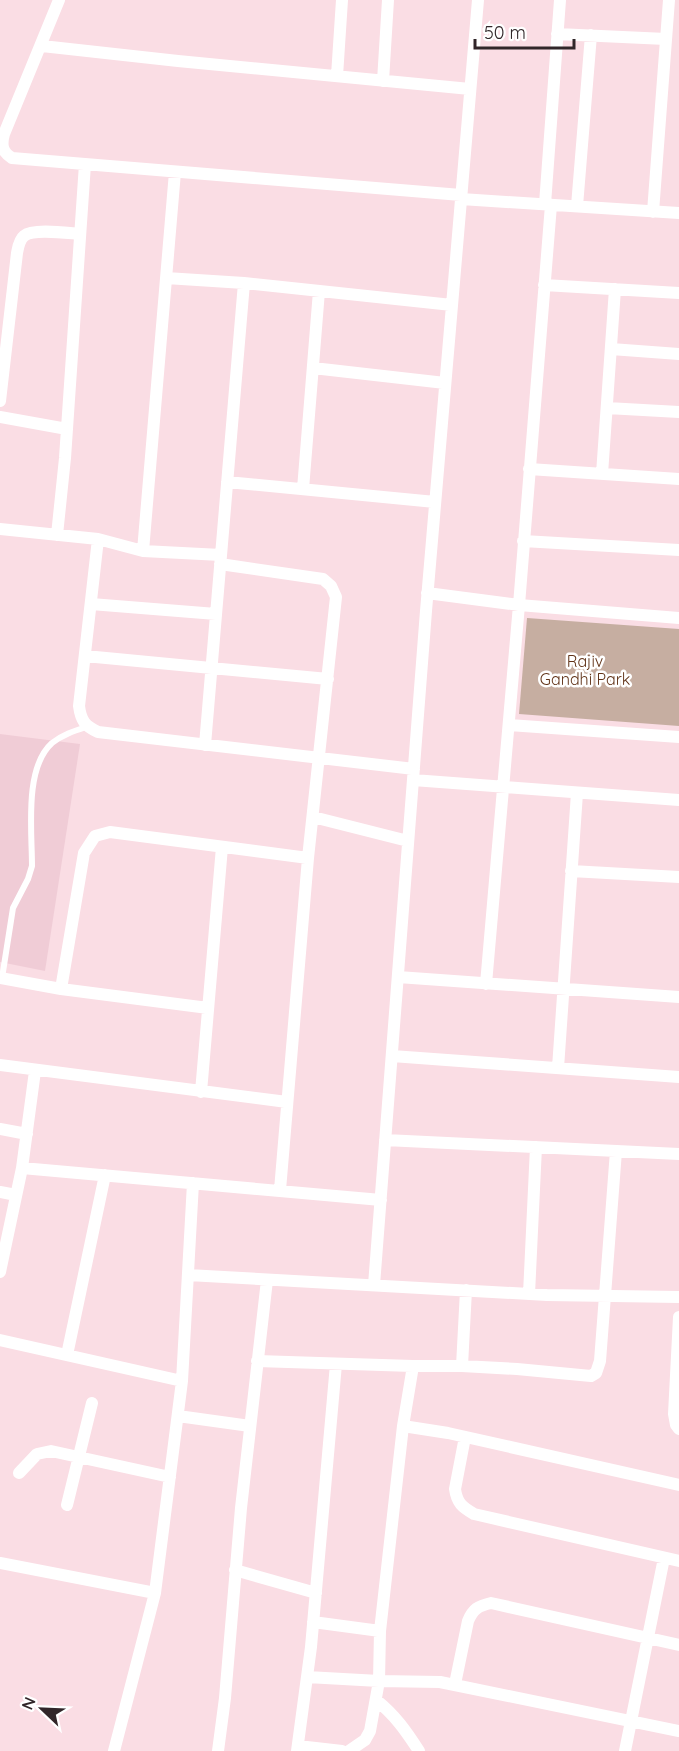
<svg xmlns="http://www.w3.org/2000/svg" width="679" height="1751" font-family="Quicksand,sans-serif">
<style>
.built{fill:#f0ccd6}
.green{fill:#c6aea1}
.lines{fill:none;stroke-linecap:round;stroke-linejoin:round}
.service{stroke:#fff;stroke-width:6}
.minor{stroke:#fff;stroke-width:12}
.labels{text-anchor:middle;stroke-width:5;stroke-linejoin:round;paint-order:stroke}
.park-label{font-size:16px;fill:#623419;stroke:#fff}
</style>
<rect width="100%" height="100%" fill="#fadde4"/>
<path class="built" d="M0 734 80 744 45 971 0 962Z"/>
<path class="green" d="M527 618 679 629V726L519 714Z"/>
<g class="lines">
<path class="service" d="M2 978 13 908 28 879 32 866C32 831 24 768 52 743 62 735 74 731 86 727"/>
<path class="minor" d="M59 0 4 134C1 145 2 152 12 158L461 195
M557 34 666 39
M42 46 178 61 470 89
M337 76 342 0
M383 81 388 0
M461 199 679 213
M545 204 560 0
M577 206 591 35
M653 212 669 0
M166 278 244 283 452 305
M544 285 679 293
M611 349 679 354
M313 368 445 383
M0 401 17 253C18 248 19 240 24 236 33 228 67 233 80 234
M607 408 679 412
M0 417 67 429
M529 469 679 479
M602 474 615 289
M227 482 435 502
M303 489 319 291
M0 529 98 539 143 551 221 555
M57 535 65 458 85 164
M98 539 79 706C81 721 85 726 98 732L414 769
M523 541 679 550
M143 551 175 172
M220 564 323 579 331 586 336 597 308 858 280 1190
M427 593 519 605 679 618
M91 604 216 614
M85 656 328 679
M509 725 679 737
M205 745 244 283
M413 780 679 800
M313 817 408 841
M571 871 679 877
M398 977 679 997
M0 978 61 989 208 1008
M486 984 519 605 551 205
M61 989 84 853 95 836 110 832 308 858
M392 1056 679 1077
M0 1065 287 1102
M558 1068 577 793
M201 1092 222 847
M0 1129 27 1134
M385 1140 679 1154
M22 1168 381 1200
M0 1192 16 1195
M0 1272 22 1168 35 1071
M188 1275 547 1295 679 1297
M374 1285 426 611 478 0
M529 1294 536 1147
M679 1317 674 1414 676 1425 679 1429
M0 1340 182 1381
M67 1355 105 1175
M257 1361 413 1366H462L517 1369 591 1376 596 1373 600 1361 616 1151
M462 1366 466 1290
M178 1416 250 1426
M403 1426 448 1433 679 1485
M465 1437 455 1489C457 1503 462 1507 474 1514L679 1561
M19 1473 37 1454 51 1451 170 1477
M67 1505 92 1403
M0 1563 155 1593
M235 1570 316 1593
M313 1622 380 1631
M307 1677 379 1681 440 1682 679 1731
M455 1684 468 1621C473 1609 478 1606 491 1603L679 1645
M376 1700C395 1715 406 1731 419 1751
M298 1746 342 1751
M114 1751 155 1593 182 1381 193 1183
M218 1751 225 1698 241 1508 267 1280
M297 1751 311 1647 336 1364
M349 1751 365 1740 370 1731 379 1681 380 1631 403 1426 413 1366
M625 1751 664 1558"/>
</g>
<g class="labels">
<g class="park-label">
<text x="585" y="667">Rajiv<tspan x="585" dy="18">Gandhi Park</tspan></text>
</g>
</g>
<g transform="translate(42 1709) rotate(293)" stroke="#ffffff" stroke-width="4.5" paint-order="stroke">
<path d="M0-4.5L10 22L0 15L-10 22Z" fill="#312629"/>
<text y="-9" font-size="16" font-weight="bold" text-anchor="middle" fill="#312629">N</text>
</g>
<path d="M475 39v9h99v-9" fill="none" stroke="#312629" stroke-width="3"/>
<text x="484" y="39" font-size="18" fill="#312629" stroke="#ffffff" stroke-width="4.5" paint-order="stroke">50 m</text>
</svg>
